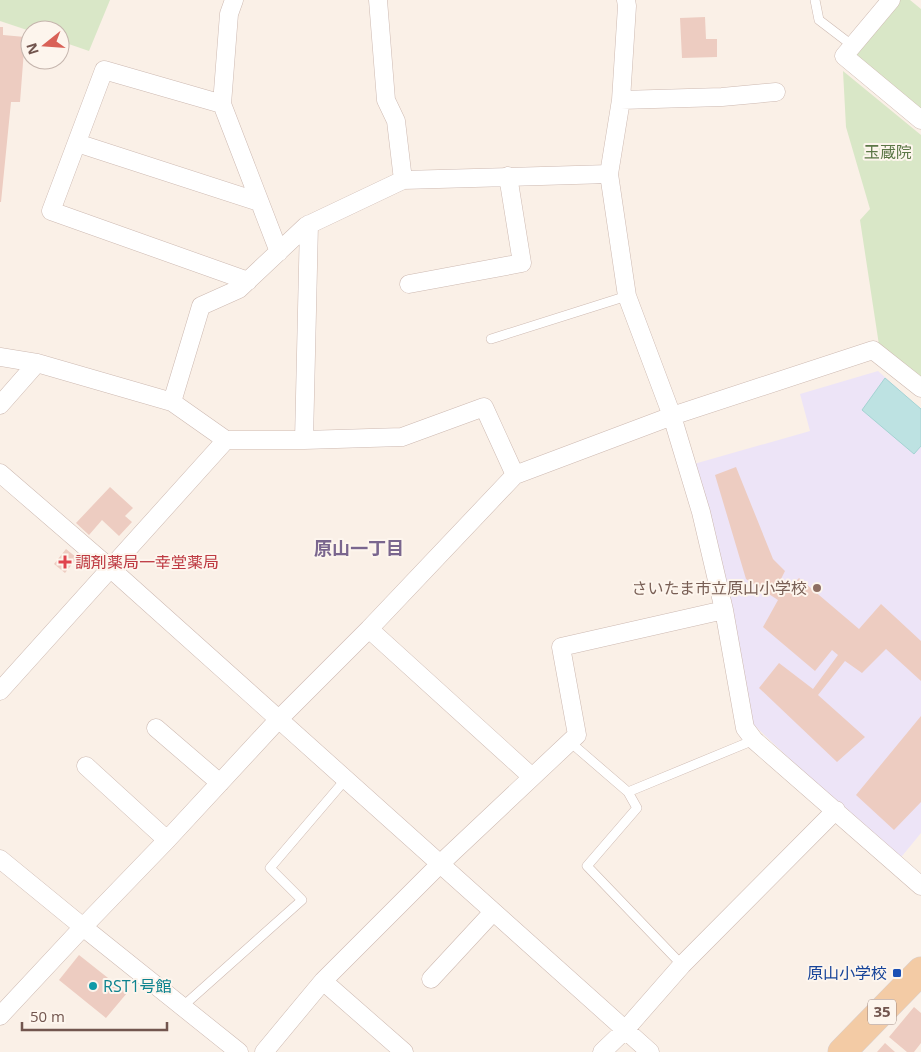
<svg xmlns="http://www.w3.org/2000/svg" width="921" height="1052" font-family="'Open Sans','Noto Sans JP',sans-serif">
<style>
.education{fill:#ede4f7}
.green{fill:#d9e7c7}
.water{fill:#bde2e2;stroke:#a4d3d3}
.building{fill:#edccc1}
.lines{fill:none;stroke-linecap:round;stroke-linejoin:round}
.service-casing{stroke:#cdb9b1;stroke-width:10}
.minor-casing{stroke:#cdb9b1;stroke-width:19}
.primary-casing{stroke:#d8cfcd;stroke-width:29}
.service{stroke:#fff;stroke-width:9}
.minor{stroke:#fff;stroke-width:18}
.primary{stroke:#f3cba5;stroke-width:28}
.health-dot{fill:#e0444e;stroke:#fdf5ed;stroke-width:2}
.education-dot{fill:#8d6e63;stroke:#fdf5ed;stroke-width:2}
.transit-dot{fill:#1a4fb4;stroke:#fdf5ed;stroke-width:2}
.culture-dot{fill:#0f9aa8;stroke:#fdf5ed;stroke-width:2}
.labels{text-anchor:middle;stroke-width:4;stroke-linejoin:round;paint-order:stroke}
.shield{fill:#fdf5ed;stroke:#9c857e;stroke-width:1}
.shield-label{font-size:15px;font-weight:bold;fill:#72554e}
.park-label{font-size:16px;fill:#5c7747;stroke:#fdf5ed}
.health-label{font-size:16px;fill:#be3a42;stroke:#fdf5ed;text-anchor:start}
.education-label{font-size:16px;fill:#785e54;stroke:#fdf5ed;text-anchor:end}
.transit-label{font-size:16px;fill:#164399;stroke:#fdf5ed;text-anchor:end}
.culture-label{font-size:16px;fill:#0d838f;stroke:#fdf5ed;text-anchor:start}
.neighbourhood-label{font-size:18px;font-weight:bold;fill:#7a668e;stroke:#fdf5ed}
</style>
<rect width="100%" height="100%" fill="#faf0e7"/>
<path class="education" d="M878 371 921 409V833L898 861 738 710 687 466 810 431 800 394Z"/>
<path class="green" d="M0 0H110L89 51 60 41V30L30 31 0 21Z
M900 0H910L921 9V115L856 55Z
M843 71 921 135V378L879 345 860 220 870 209 846 127Z"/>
<path class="water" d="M885 378 921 409V446L914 454 862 410Z"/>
<path class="building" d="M705 17 706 39H717V57L682 58 680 18Z
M0 27H3V35L25 37 20 102H11L1 202H0Z
M736 467 773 559 785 571 776 589 783 594 799 578 859 629 881 604 921 641V681L886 649 862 673 845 661 818 695 865 737 837 762 759 688 779 663 813 689 838 655 832 650 815 671 763 627 778 600 746 579 715 475Z
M110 487 133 508 125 516 132 522 119 536 102 520 89 535 76 523Z
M66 549 77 558 65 573 54 564Z
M921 716V802L894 830 856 795Z
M79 955 127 993 106 1018 59 980Z
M914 1007 921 1013V1043L914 1052H907L889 1037Z
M885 1043 895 1052H877Z"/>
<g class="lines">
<g class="service-casing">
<path id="service" d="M815 0 819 20 853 46
M491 339 627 296
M570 742 628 792 637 808 587 866 682 965
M628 792 754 740
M182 1007 302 900 270 868 345 780"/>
</g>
<g class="minor-casing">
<path id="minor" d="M234 0 229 14 222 104 279 252
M378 0 386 100 396 121 403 180
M626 0 627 6 621 100 609 174 627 296 672 416 701 512 724 610 745 728 754 740 921 886
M891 0 844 56 921 120
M621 100 722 97 776 92
M222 104 104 70 51 211 248 281
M77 143 259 202
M409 284 522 263 508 176
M0 357 37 363 172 402 226 440
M172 402 201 306 239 289 306 226 403 180 609 174
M0 405 37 363
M304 440 309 224
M0 473 110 568 650 1052
M369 629 532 777
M0 691 226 440H304L402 437 484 407 515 475
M156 728 220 783
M86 766 167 840
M0 859 83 927 0 1016
M431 979 493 912
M323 981 404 1052
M239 1052 83 927 167 840 278 720 369 629 515 475 672 416 873 350 921 388
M264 1052 323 981 440 864 577 735 561 647 724 610
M602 1052 625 1030 682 965 836 810"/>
</g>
<g class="primary-casing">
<path id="primary" d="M842 1052 921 971"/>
</g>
<use href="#service" class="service"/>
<use href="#minor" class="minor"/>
<use href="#primary" class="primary"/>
</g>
<path class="health-dot" d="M62.5 554.5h5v5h5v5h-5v5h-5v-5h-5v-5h5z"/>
<circle class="education-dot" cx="817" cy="588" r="5"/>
<rect class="transit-dot" x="892" y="968" width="10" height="10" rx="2.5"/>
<circle class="culture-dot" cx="93" cy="986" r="5"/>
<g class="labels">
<rect class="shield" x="868" y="999.5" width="28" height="25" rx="4"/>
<g class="shield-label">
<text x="882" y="1017">35</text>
</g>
<g class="park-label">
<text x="888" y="158">玉蔵院</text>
</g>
<g class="health-label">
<text x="75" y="568">調剤薬局一幸堂薬局</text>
</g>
<g class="education-label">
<text x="807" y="594">さいたま市立原山小学校</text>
</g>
<g class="transit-label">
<text x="887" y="979">原山小学校</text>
</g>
<g class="culture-label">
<text x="103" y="992">RST1号館</text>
</g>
<g class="neighbourhood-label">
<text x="359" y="555">原山一丁目</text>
</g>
</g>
<g transform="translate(45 45) rotate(253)"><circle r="24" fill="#fdf5ed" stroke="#c5b5ad"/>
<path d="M0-4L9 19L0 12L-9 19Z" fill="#d96157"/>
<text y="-8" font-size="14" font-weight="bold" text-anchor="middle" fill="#72554e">N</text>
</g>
<path d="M22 1022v8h145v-8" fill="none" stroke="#72554e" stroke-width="2.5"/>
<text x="30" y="1022" font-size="15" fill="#72554e" stroke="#fdf5ed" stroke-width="4" paint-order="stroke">50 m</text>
</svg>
